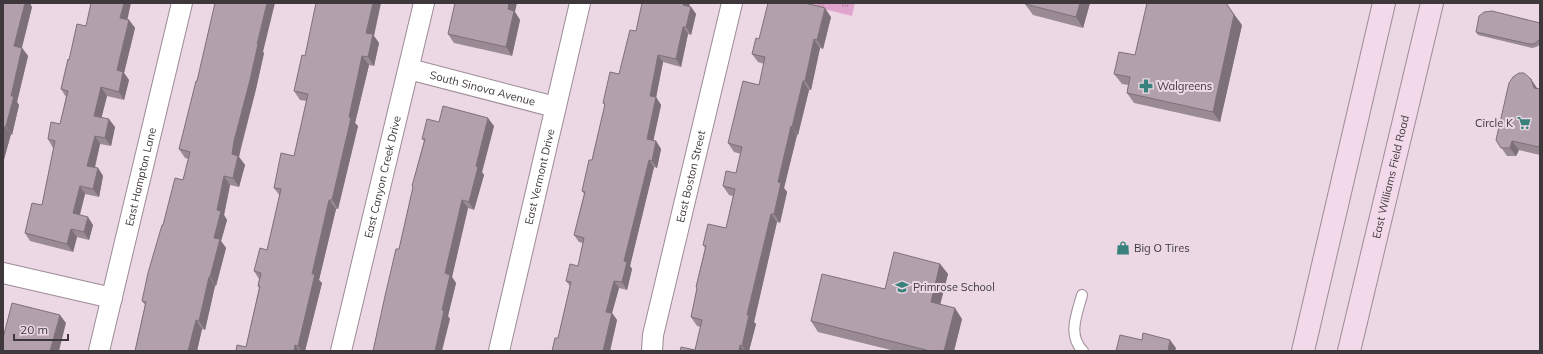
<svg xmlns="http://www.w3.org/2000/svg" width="1543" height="354" font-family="Mulish,sans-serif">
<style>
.park{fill:url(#park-tufts)}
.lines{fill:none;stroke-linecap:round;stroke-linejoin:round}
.service-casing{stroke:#9d8b96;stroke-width:12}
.minor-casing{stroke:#9d8b96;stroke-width:22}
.secondary-casing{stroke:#9d8b96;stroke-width:24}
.service{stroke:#fff;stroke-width:10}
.minor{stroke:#fff;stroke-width:20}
.secondary{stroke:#f2daea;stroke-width:22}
.wall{fill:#998a94}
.shaded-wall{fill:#7d7078}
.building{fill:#b2a0ac;stroke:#7d7078}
.labels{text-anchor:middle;stroke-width:4;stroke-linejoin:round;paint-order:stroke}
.poi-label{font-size:11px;fill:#3e373c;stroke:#ebd8e4;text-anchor:start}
.street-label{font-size:11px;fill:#3e373c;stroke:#ebd8e4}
</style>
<defs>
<pattern id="park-tufts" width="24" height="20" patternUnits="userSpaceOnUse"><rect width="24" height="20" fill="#e0a5cd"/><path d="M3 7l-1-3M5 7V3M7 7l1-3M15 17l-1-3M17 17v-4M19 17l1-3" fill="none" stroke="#b787a8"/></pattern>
</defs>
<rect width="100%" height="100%" fill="#ebd8e4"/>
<path class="park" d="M799 3H855L852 16Z"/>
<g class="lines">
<g class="service-casing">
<path id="service" d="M1082 295C1077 314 1067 335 1083 351"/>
</g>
<g class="minor-casing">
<g id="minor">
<path id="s1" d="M409 69 555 107"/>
<path d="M3 273 112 298"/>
<path id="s2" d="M99 351 182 3"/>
<path id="s3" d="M341 351 424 3"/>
<path id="s4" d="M499 351 580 3"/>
<path id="s5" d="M652 351 653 335 732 3"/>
</g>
</g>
<g class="secondary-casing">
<g id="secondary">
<path d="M1303 351 1384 3"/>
<path id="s6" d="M1349 351 1432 3"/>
</g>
</g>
<use href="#service" class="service"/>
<use href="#minor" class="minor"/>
<use href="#secondary" class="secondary"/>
</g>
<path class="wall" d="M3 3 32 7 22 48 28 56 17 102 19 105 12 135 11 134 3 163Z
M1026 3H1090L1083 28 1033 15 1025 4Z
M690 7H691L696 14 691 35 688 34 681 67 663 62 656 97 661 105 653 141H656L661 149 657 168 654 167 630 266 632 269 627 290 619 288 612 313 617 320 610 351H552L558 338 570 286 566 281 578 266 583 243 579 242 574 235 584 194 582 191 592 160 605 105 603 103 619 74 636 31Z
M515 12 520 20 512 56 454 43 448 34Z
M831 17 823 49 820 48 811 90H809L798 135H797L784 188 787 192 780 223 777 222 754 322 756 324 749 351H680L695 350 701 327 697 326 691 317 697 289 696 287 705 248 703 245 726 228 733 196 729 195 723 186 736 173 741 154 734 152 728 143 759 85 764 64 758 62 752 54 759 39Z
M127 20H129L135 28 124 73 129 80 124 100 107 96 101 117 115 127 111 146 100 144 95 168H98L103 176 99 197 85 194 80 215 93 225 89 240 77 237 73 252 30 241 25 233 42 205 54 148H53L48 139 60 124 66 97 61 89 69 60 86 26Z
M1540 23V45L1536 47 1532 48 1478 35 1476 32Z
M1242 25 1220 122 1134 103 1127 93 1128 85 1122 84 1114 74 1135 55Z
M374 36 379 43 374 66 369 65 355 123 358 126 338 209H336L319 280 322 283 305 351H236L246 347 259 288 258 286 259 279 254 271 267 250 280 196 274 188 294 156 307 101 300 100 294 91 305 56Z
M263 52 264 53 256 89 239 157 245 165 239 187 230 185 224 215 227 220 221 241 226 248 216 286H215L205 330 202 329 197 351H135L145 305 142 301 163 225 183 180 189 159 185 158 179 149 197 81Z
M1537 88 1540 89V155L1519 150 1516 156H1507L1496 140Z
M439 122 494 126 482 172 484 175 474 210 468 208 452 277 456 283 448 316 450 319 399 249 413 188 412 186 424 141 422 139Z
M940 264 948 274 940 305 962 319 954 351H895L818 332 811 321Z"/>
<path class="shaded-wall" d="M25 3H30L32 7 20 54 14 46Z
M124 3H131L126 26 120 18Z
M267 3H275L263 52 264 53 256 89 240 150 239 157 245 165 239 187 233 178 232 154 234 141Z
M373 3H381L374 36 379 43 374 66 368 57 366 33Z
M509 3H517L515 12 520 20 512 56 506 47 508 9Z
M684 3H690L688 13 683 5Z
M1080 3H1090L1083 28 1076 17Z
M1226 3 1242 25 1220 122 1213 112Z
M691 7 696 14 691 35 686 27Z
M825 8 831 17 823 49 817 40Z
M129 20 135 28 124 73 129 80 124 100 119 92 117 70Z
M683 27 688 34 681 67 676 59Z
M814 39 820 48 811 90 805 81Z
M22 48 28 56 17 102 19 105 12 135 6 126 11 96Z
M658 55 663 62 655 103 650 96Z
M362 56 369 65 355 123 358 126 338 209 332 200 349 117Z
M1531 79 1537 88 1540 96 1534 88Z
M803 81 809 90 798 135 792 127Z
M101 87 107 96 100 124 94 116Z
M656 97 661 105 652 147 647 139Z
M488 118 494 126 482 172 484 175 474 210 469 202 476 166Z
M109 119 115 127 111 146 105 138Z
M5 126 11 134 3 163V133Z
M791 126 797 135 784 188 787 192 780 223 774 214 778 182Z
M95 136 100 144 93 174 87 166Z
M656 141 661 149 657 168 652 161Z
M1512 141 1519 150 1516 156 1510 148Z
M649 160 654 167 630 266 632 269 627 290 622 282 624 261Z
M98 168 103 176 99 197 93 189Z
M224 176 230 185 224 215 227 220 221 241 226 248 216 286 210 277 217 210Z
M80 186 85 194 78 221 73 213Z
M329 200 336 209 319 280 322 283 305 351H301L298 346 312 274Z
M462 200 468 208 452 277 456 283 448 316 450 319 442 351H435L442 310 445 273Z
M771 214 777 222 754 322 756 324 749 351H746L742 346 747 315Z
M88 217 93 225 89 240 84 232Z
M71 229 77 237 73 252 67 244Z
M940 264 948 274 938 313 931 302Z
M209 277 215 286 205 330 199 321Z
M614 281 619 288 612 313 617 320 610 351H603L606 312Z
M955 308 962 319 954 351H944Z
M60 315 66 323 59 351H50Z
M196 320 202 329 197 351H188Z
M1170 340 1176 348 1175 351H1168Z
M295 345 299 351H294Z
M740 345 744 351H739Z"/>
<path class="building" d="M3 3H25L14 46 22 48 11 96H14L6 126H5L3 133Z
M91 3H124L120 18 129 20 117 70 123 72 119 92 101 87 94 116 109 119 105 138 95 136 87 166 98 168 93 189 80 186 73 213 88 217 84 232 71 229 67 244 25 233 32 203 42 205 55 141 48 139 51 122 60 124 68 91 61 89 68 59 69 60 77 24 86 26Z
M215 3H267L257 44H258L250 80 234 141 232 154 238 156 233 178 224 176 217 210 221 211 214 238 220 239 210 277H209L199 321 196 320 188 351H135L146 302 142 301 148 273 162 225H163L175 178 183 180 190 152 179 149 196 81H197Z
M316 3H373L366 33 373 34 368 57 362 56 349 117 351 118 332 200H329L312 274H315L298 346 295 345 294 351H236L237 345 246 347 260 286H258L261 273 254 271 260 248 267 250 281 189 274 188 281 153 294 156 308 94 294 91 302 55 305 56Z
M455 3H509L508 9 514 11 506 47 448 34Z
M642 3H684L683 5 691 7 686 27H683L676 59 658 55 650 96 656 97 647 139 656 141 652 161 649 160 624 261 627 262 622 282 614 281 606 312 612 313 603 351H552L555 338H558L571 282 566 281 570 264 578 266 584 238 574 235 585 192 582 191 589 160H592L605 104 603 103 610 72 619 74 630 30 636 31Z
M768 3H805L825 8 817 40 814 39 805 81H803L792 127 791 126 778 182 781 183 774 214H771L747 315H749L742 346 740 345 739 351H680L681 347 695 350 702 320 691 317 697 288 696 287 706 246 703 245 708 224 726 228 735 189 723 186 726 171 736 173 742 147 728 143 743 81 759 85 765 57 752 54 756 38 759 39Z
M1026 3H1080L1076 17 1025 4Z
M1147 3H1226L1234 15 1213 112 1127 93 1130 77 1114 74 1119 52 1135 55Z
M1492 11 1540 23V37L1539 40 1534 44H1529L1476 32 1479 16 1484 12Z
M1519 73H1524L1531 79 1534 88 1540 89V143L1539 147 1512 141 1510 148H1501L1496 140 1509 83 1513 77Z
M443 106 488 118 476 166 478 167 469 202 462 200 445 273 450 275 442 310 444 311 435 351H373L385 296 396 249H399L413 187 412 186 425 139H422L427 119 439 122Z
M894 252 940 264 931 302 955 308 944 351H930L811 321 822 274 885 289Z
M12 303 60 315 50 351H3V338Z
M1143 333 1170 340 1168 351H1116L1120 335 1142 340Z"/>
<defs>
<g id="pharmacy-bare" transform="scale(1.08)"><path d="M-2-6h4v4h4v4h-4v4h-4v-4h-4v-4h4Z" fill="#39817c" stroke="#ebd8e4" stroke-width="2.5" paint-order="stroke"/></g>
<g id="supermarket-bare" transform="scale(1.08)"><path d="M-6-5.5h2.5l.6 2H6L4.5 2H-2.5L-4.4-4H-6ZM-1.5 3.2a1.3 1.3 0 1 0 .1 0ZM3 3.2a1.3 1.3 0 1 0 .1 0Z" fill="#39817c" stroke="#ebd8e4" stroke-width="2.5" paint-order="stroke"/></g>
<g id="shop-bare" transform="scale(1.08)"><path d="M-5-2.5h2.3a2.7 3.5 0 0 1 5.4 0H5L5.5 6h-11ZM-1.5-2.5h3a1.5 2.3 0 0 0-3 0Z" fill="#39817c" stroke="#ebd8e4" stroke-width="2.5" paint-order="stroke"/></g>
<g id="school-bare" transform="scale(1.08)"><path d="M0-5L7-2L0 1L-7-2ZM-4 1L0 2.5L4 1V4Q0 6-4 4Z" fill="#39817c" stroke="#ebd8e4" stroke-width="2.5" paint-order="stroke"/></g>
</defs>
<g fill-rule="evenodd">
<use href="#pharmacy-bare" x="1146" y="86"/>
<use href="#supermarket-bare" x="1524" y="123"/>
<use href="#shop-bare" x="1123" y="248"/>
<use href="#school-bare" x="902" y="287"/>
</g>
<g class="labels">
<g class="poi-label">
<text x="1157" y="90">Walgreens</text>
<text x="1513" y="127" text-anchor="end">Circle K</text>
<text x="1134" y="252">Big O Tires</text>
<text x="913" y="291">Primrose School</text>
</g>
<g class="street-label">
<text dy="4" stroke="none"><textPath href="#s1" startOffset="76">South Sinova Avenue</textPath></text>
<text dy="4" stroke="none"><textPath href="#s2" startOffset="179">East Hampton Lane</textPath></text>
<text dy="4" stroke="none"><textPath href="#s3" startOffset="179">East Canyon Creek Drive</textPath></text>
<text dy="4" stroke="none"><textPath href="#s4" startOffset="179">East Vermont Drive</textPath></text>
<text dy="4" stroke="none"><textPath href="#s5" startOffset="179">East Boston Street</textPath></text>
<text dy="4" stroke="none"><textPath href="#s6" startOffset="179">East Williams Field Road</textPath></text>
</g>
</g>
<rect width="1543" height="354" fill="none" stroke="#3e373c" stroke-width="8"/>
<path d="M14 334v6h54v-6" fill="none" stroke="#3e373c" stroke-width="2"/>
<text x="20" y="334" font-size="12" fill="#3e373c" stroke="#ebd8e4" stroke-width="3" paint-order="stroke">20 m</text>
</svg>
